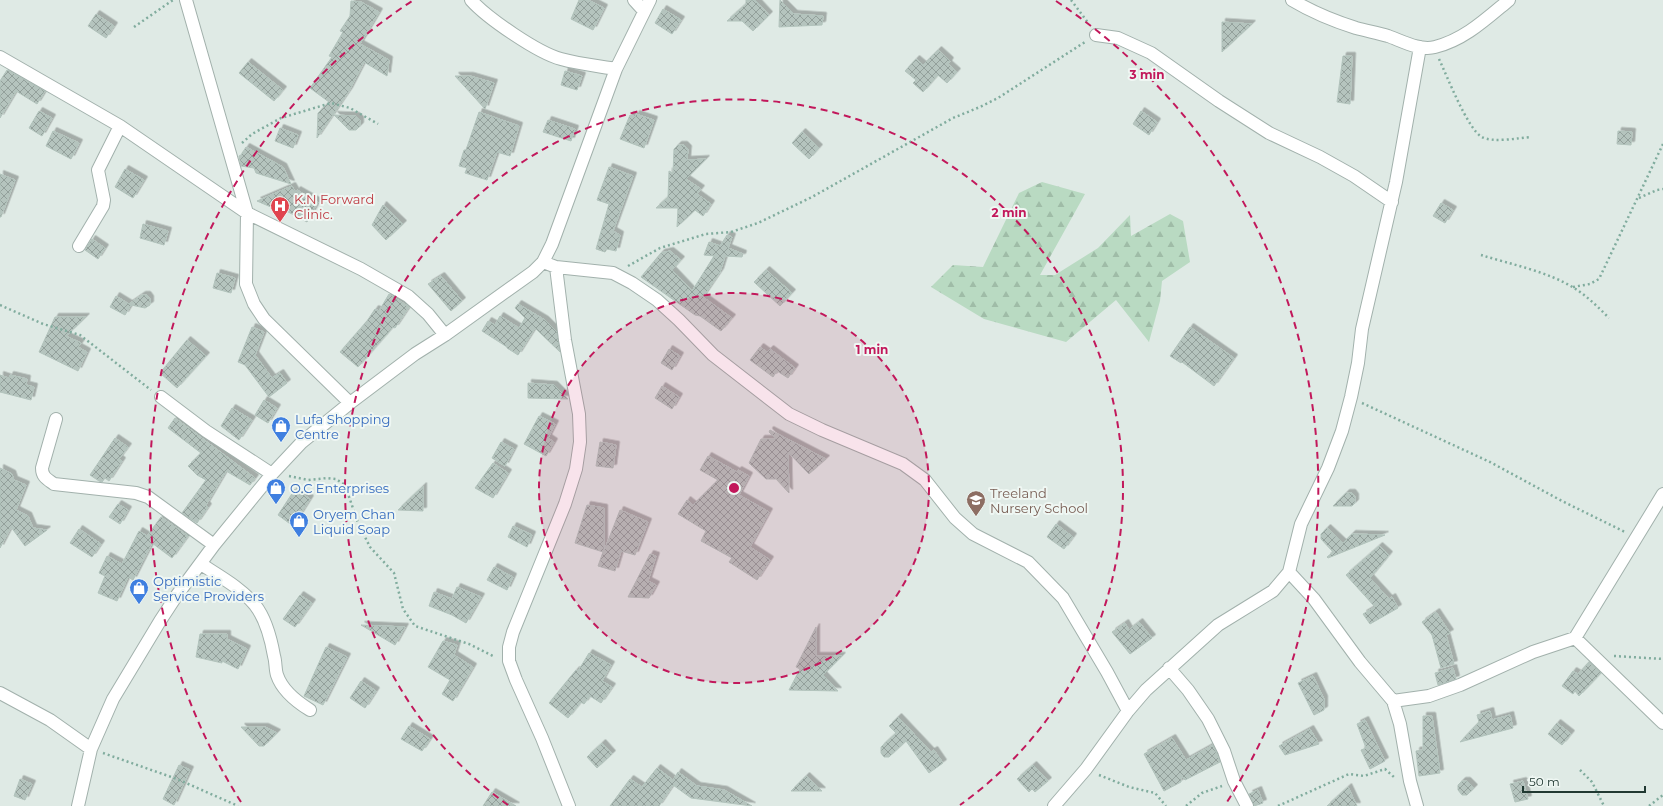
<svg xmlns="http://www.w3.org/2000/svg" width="1663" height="806" font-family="Montserrat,sans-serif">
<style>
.forest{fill:url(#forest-firs)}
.building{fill:url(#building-cross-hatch);stroke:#b2c3bc;filter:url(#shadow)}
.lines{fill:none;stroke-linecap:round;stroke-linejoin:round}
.minor-casing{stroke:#a2b1ac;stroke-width:14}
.path{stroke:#81ac9e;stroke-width:2.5;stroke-dasharray:2 3;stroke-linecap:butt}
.minor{stroke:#fff;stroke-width:12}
.ring{fill:none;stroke:#c2185b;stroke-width:2;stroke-dasharray:7 5}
.labels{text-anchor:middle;stroke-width:4;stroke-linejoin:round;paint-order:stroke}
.health-label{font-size:13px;fill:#be3a42;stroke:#eff7f3;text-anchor:start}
.shop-label{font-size:13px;fill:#366cbe;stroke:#eff7f3;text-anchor:start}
.education-label{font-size:13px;fill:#785e54;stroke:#eff7f3;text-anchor:start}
.centre{fill:#c2185b;stroke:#eff7f3;stroke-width:2}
.ring-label{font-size:12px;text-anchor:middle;font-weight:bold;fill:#c2185b;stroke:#eff7f3;stroke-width:4;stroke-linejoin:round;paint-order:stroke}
</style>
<defs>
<pattern id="forest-firs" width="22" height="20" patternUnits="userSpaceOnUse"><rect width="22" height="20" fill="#b9dac2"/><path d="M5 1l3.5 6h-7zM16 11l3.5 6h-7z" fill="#9fbca7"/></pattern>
<pattern id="building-cross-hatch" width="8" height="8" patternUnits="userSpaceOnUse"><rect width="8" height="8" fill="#b5c4be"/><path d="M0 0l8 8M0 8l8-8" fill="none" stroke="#93a09b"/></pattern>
<filter id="shadow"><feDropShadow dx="3.5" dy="-3.5" stdDeviation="0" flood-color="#0004"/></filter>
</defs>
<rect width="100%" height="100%" fill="#dfeae5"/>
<path class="forest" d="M1042 182 1085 194 1040 275H1055L1098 248 1130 215 1131 236 1170 214 1183 221 1190 262 1162 281 1160 301 1149 342 1116 300 1066 342 984 319 931 287 953 265 983 267 1019 193Z"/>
<path class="building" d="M579 0H588L604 8 593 30 571 19Z
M746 0H755L769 15 753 31 742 21H727L746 4Z
M780 0 794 14 823 16 822 25 779 27Z
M351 1 361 2 379 12 360 44 389 60 387 76 364 62 349 91 317 138 318 113 329 102 310 88 332 57 329 56 343 32 340 31 350 16Z
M663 9 681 20 672 34 655 23Z
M96 14 114 26 106 38 88 26Z
M1222 22 1252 24 1222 52Z
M938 50 950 61 948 64 957 72 947 83 938 75 923 92 913 83 916 80 905 71 916 59 923 65Z
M1343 56H1352L1350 104 1337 102Z
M248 62 283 90 274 101 239 73Z
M7 70 45 91 37 104 16 91 0 118V81Z
M565 71 582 76 577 90 561 85Z
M455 76H470L494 83 485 109Z
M39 111 52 118 42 136 29 128Z
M1141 111 1157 122 1149 135 1133 124Z
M479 112 519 126 510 156 497 152 487 180 465 173 467 168 459 166 464 150H466Z
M636 114 654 120 644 148 620 139 630 115 635 117Z
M334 115 356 116 360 120V126L356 130H349Z
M548 120 575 129 571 141 543 132Z
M280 128 298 135 293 148 275 141Z
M53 131 79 143 71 159 46 146Z
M1618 131 1632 132 1631 145 1617 144Z
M802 132 819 148 809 159 792 143Z
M678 145H684L688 149 687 160 706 159 686 179 701 189 697 194 711 204 703 216 695 210 677 227 678 208H656L668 197 669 171 673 173 674 149Z
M246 147 283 167 291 184 256 173 254 168 241 166 239 156 241 155Z
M609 167 633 176 613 231 620 235 616 251 607 249 605 252 596 249 609 204 597 200Z
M125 169 144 180 133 198 115 187Z
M0 174 15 180 1 217H0Z
M292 186 296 193 297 190 318 202 307 222 277 206 273 208 257 201Z
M1441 203 1453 210 1445 223 1433 216Z
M383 205 403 224 386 240 372 225Z
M143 224 168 231 164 245 140 238Z
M727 235 732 237 728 248 743 254 742 257 725 256 720 272 703 297 732 318 721 331 700 316 695 315 641 277 661 253 670 251 681 260 672 270 692 291 714 256 704 255 709 242 720 246Z
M92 239 105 248 98 259 85 250Z
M766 270 792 293 780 306 754 282Z
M217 273 235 278 231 293 213 288Z
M441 276 462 301 451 311 428 284Z
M389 294 409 307 395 328 393 327 358 367 340 352 367 321 375 309 379 311Z
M142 295H147L150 299V305L145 308 131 305 125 315 110 307 116 296 129 304Z
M518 304 545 320 557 332 560 352 535 328 518 355 507 348V347L482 331 488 321 495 325 500 316 519 328 525 318 515 308Z
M55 317H86L66 336 81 343 78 347 87 352 78 371 39 352Z
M252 327 264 332 255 355 272 378 280 373 287 383 269 397 245 365 238 362Z
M1190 327 1234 358 1214 386 1182 362 1181 363 1170 356Z
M187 340 206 356 177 388 160 373Z
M760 347 767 352 770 349 795 368 788 378 777 371 773 377 750 360Z
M669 349 680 356 672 370 661 363Z
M0 375 9 378 10 375 27 379 26 385 34 387 31 400 0 392Z
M528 383 554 385 568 399 528 398Z
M662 386 679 397 672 409 655 398Z
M264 400 277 408 268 423 255 415Z
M232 408 252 420 239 440 221 426Z
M539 416 555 424 548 438 554 442 546 456 524 444Z
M175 418 255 478 250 485 226 471 206 505 208 507 197 523 182 513 206 480 197 475 188 466 201 453 168 428Z
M770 430 826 459 809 474 788 452 789 493 776 479H766L749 463 761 439H776L769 432Z
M115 438 128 447 119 459 122 461 109 481 105 478 102 482 99 481 90 475Z
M501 442 514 449 505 466 492 458Z
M600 442 616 445 613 468 596 466Z
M708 456 737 472 738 470 749 476 739 495 769 512 750 547 770 560 757 580 729 562 732 558 701 541 706 531 678 514 687 500 693 505 718 480 700 470Z
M493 463 508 473 493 498 475 488Z
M0 468 12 474 14 480 26 485 16 510 28 516 33 528 47 530 25 546 11 527 0 548Z
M423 486V511L398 510Z
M295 489 310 499 293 526 278 515Z
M1346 493H1352L1355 497V503L1352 506H1333Z
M118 504 128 510 120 524 109 517Z
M587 505 604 508V551L620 510 648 522 635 555 621 551 615 571 598 566 603 552 575 543Z
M161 517 188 536 172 558 152 543 133 580 128 577 117 601 98 593 105 576 99 573 107 556 122 564 139 531 147 536Z
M1056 524 1073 537 1064 549 1047 537Z
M513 526 532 535 527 547 508 537Z
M1327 528 1343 543 1352 534 1385 535 1328 558 1327 557 1333 552 1321 539V534Z
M79 529 101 544 92 557 70 543Z
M1379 546 1389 555 1370 578 1389 599 1392 597 1398 608 1370 624 1363 614 1375 607 1346 575Z
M650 554 656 556 648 581 656 585 649 598 628 597Z
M494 567 513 577 507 590 487 580Z
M457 587 481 597 466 623 452 615 429 606 434 592 452 599Z
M300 595 312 603 295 627 283 619Z
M1436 612 1450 633 1446 635 1454 664 1441 668 1432 635 1422 622Z
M1139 622 1152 638 1130 654 1112 632 1125 623 1129 630Z
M361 625 405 627 395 645Z
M816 627V656H842L823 675 838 691 789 690 800 669 796 667Z
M200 634H227V639L247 649 238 669 222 661V663L196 657Z
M443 641 457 645 454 655 473 667 453 701 442 694 450 680 428 667Z
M326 647 347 657 323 705 304 696Z
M589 653 611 665 602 681 612 687 601 703 590 696 584 704 581 702 568 718 549 703 576 670 578 671Z
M1589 662 1601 673 1579 696 1575 691 1573 694 1562 686 1573 671 1578 674Z
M1453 668 1456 679 1438 685 1435 673Z
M1313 676 1324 699V710L1314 715 1298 683Z
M361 681 376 691 365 708 350 698Z
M1490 711 1492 720 1510 715 1513 728 1460 742 1479 722 1477 715Z
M1423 716H1432L1440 773 1419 776 1416 751 1423 750Z
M898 717 931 752 934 750 943 763 929 773 906 741 889 757H884L881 753V747L896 733 889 726Z
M1365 720 1385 761 1370 769 1361 750 1366 748 1357 724Z
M1557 723 1571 734 1562 745 1548 734Z
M409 726 430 739 422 751 401 739Z
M241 727H265L277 733 264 746H259Z
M1310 729 1319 744 1285 755 1279 746Z
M1172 738 1186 760 1213 745 1220 762 1185 780 1181 776V782L1164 791 1144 754Z
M602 743 612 754 597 768 587 757Z
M179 765 190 770 174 805 163 799Z
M1033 765 1048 781 1035 792 1032 789 1029 792 1017 779Z
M657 768 673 780 678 772 697 786 724 790 752 806 691 798 673 785 659 806H610L630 779 642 787Z
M806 776 822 791H791Z
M20 779 32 784 25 800 14 796Z
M1462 781H1467L1474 788 1467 795H1462L1458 790V785Z
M1523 781 1528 799 1515 802 1510 784Z
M1348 787 1357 806H1327Z
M1258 790 1263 803 1254 806 1249 794Z
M492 792 516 806H483Z"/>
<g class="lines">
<g class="minor-casing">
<path id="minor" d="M186 0 247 213 246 284 254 304 264 319 350 403
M471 0C487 18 538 53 561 59 579 64 598 66 616 69
M634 0 644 11
M1292 0C1312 12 1334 21 1356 28 1367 31 1378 33 1388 36 1402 41 1420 51 1435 47 1464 40 1486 19 1509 0
M1096 35 1118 38 1151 53 1219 101 1269 133 1320 157 1354 176 1392 202
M0 57 120 126 247 213 361 269 408 296 428 314 445 335
M79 246 103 206 104 200 98 170 120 126
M543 262 556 267 613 273 632 283 657 300 679 320 713 355 789 414 822 430 903 464 925 480 955 518 973 534 1028 562 1063 598 1107 672 1128 711
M556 267 565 340 579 414 580 442 576 469 565 504 513 632 509 647V661L516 680 542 738 569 806
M161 397 206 431 272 474
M56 419 42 468C42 477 47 479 54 484L136 493 148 497 214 545
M201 564C219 576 240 587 255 605 266 619 271 639 274 656 276 662 275 669 277 675 282 690 297 702 310 710
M1289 572 1314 599 1360 662 1393 701 1400 724 1410 781 1417 806
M1575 638 1663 723
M1169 668 1188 690 1208 719 1224 751 1234 781 1247 806
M0 693 50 720 91 749
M1393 701 1429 696 1460 685 1533 652 1575 638 1663 494
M78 806 91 749 113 699 160 621 177 595 214 545 272 474 302 442 350 403 415 354 445 335 533 272 543 262 552 244 616 69 650 0
M1054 806 1086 769 1128 711 1146 690 1218 625 1273 591 1289 572 1301 524 1328 468 1342 431 1351 397 1358 363 1362 329 1396 182 1420 47"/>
</g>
<path class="path" d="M1071 0 1089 24
M134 27 173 0
M1439 59C1447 76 1468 130 1482 137 1492 143 1519 138 1531 137
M242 143 252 134 281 118 331 103 350 108 378 124
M1639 198 1657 190 1663 189
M1481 255C1510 264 1549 272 1574 288 1587 296 1598 307 1609 318
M628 266 660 248 706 234 731 232 758 223 812 197 953 118 980 107 998 98 1085 42
M1573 287 1590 284 1599 279 1663 144
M0 305 43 324 80 335 151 390
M1362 403 1490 462 1562 501 1625 532
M289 476 308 480 327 478 336 479 345 485 358 523 370 547 394 573 403 609 415 626 469 644 495 657
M1614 656 1663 659
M103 753 177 779 238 806
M1580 770 1592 782 1604 806
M1099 775 1129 787 1155 793 1166 806
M1186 806 1202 793 1222 786
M1278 806 1349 774 1364 776 1385 769 1395 778
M1649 806 1663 795"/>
<use href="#minor" class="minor"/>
</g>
<circle cx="734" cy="488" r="195" fill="#c2185b" fill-opacity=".12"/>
<g class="ring">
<circle cx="734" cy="488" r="195"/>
<path d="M508 805A389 389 0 1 1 960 805"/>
<path d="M241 802A584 584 0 0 1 412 1M1056 1A584 584 0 0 1 1227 802"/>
</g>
<defs>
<g id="hospital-pin" transform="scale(1)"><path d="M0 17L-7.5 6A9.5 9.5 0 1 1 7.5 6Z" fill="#e0444e" stroke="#eff7f3"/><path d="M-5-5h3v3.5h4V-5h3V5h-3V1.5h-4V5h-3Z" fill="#fff"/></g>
<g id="shop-pin" transform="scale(1)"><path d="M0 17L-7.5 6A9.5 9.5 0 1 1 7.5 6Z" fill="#3f7fe0" stroke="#eff7f3"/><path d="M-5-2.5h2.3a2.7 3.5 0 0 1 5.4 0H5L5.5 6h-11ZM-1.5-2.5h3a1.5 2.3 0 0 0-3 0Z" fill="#fff"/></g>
<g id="school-pin" transform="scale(1)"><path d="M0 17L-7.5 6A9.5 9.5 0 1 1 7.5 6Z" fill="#8d6e63" stroke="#eff7f3"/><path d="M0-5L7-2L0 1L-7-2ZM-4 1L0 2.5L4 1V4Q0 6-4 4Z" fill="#fff"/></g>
</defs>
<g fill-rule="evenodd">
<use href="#hospital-pin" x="280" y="206"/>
<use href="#shop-pin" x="281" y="426"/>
<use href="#shop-pin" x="276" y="488"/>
<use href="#school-pin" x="976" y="500"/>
<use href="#shop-pin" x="299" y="521"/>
<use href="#shop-pin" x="139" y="588"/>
</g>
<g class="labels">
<g class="health-label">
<text x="294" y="204">K.N Forward<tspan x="294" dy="15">Clinic.</tspan></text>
</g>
<g class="shop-label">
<text x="295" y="424">Lufa Shopping<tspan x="295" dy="15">Centre</tspan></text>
<text x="290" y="493">O.C Enterprises</text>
<text x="313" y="519">Oryem Chan<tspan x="313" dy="15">Liquid Soap</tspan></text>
<text x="153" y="586">Optimistic<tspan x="153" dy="15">Service Providers</tspan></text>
</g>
<g class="education-label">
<text x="990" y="498">Treeland<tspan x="990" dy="15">Nursery School</tspan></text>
</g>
</g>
<circle cx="734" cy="488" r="6" class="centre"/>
<g class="ring-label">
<text x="1147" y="79">3 min</text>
<text x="1009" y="217">2 min</text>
<text x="872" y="354">1 min</text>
</g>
<path d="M1523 786v6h122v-6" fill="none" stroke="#213932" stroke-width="2"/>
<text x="1529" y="786" font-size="12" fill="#213932" stroke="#eff7f3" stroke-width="3" paint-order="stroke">50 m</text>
</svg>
